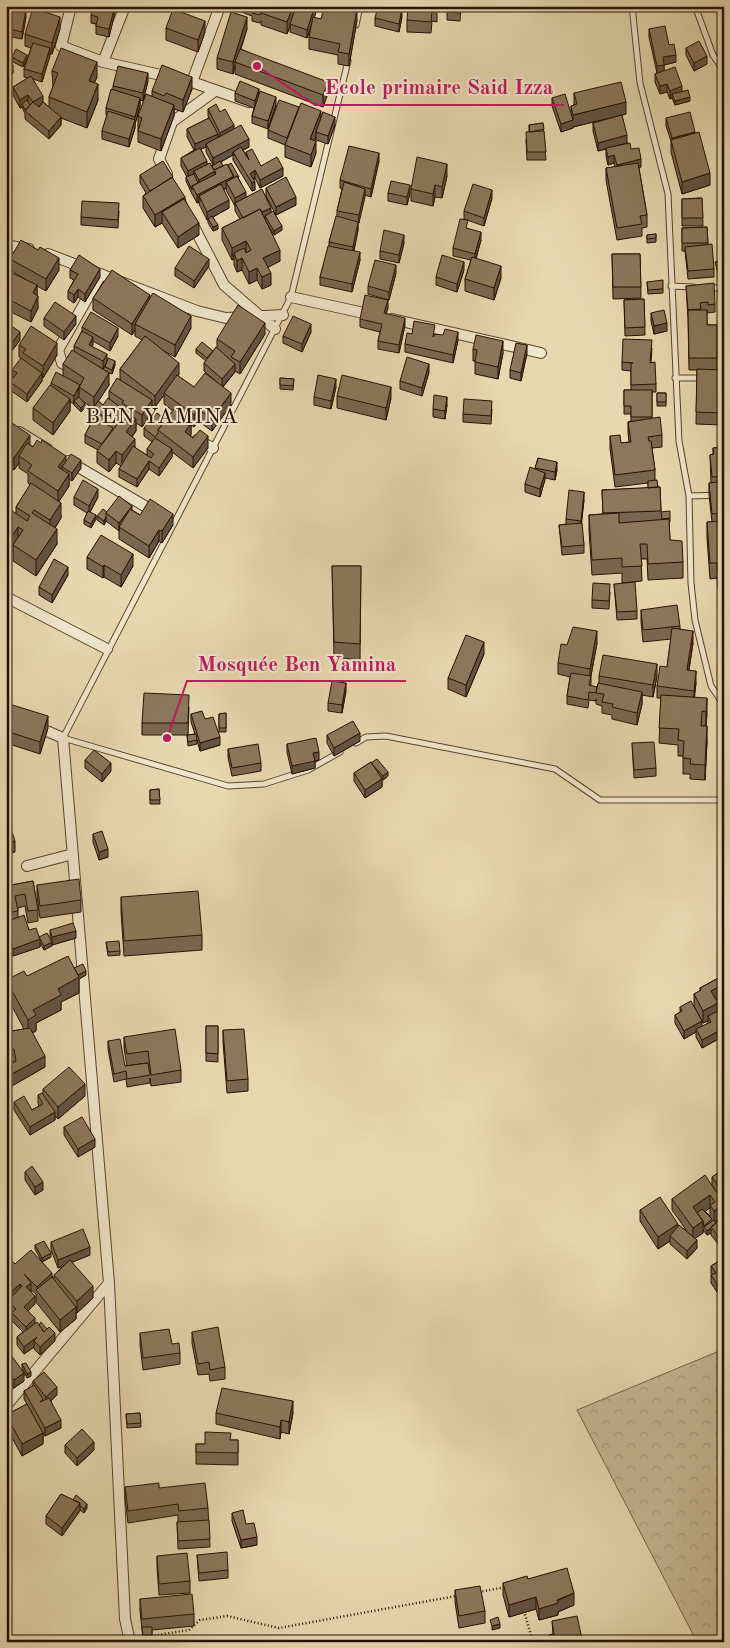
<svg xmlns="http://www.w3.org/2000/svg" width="730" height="1648" font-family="'Old Standard TT',serif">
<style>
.forest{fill:url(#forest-crowns);stroke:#77644a}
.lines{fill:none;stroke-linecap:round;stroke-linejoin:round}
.service-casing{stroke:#58432d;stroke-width:7}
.minor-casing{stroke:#58432d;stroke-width:12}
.path{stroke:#281102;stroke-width:2.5;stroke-dasharray:1 2.5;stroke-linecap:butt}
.service{stroke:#efe6cb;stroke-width:5}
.minor{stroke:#efe6cb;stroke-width:10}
.wall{fill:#78674f;stroke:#281102;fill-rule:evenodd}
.shaded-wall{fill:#615440;stroke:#281102}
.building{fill:#8b785c;stroke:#281102}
.labels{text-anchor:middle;stroke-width:4;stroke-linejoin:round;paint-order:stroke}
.quarter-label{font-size:22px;letter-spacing:1px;fill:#281102;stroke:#efe6cb}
.leader{fill:none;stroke:#c2185b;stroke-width:2}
.callout-dot{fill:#c2185b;stroke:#efe6cb;stroke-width:2}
.callout-label{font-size:21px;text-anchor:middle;font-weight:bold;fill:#c2185b;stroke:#efe6cb;stroke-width:4;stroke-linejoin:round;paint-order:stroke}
</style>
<defs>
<pattern id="forest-crowns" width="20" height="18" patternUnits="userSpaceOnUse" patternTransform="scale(1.25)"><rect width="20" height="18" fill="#c6b692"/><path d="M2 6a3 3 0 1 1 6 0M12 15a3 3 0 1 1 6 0" fill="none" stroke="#aa9b7c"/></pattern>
</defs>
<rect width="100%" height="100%" fill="#e6d8af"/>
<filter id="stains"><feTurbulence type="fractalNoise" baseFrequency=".004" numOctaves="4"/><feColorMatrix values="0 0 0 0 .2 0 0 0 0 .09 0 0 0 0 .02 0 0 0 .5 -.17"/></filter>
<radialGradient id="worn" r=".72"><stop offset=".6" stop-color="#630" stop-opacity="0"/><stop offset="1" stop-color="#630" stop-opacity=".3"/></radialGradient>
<path class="forest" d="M724 1349V1642H697L577 1410Z"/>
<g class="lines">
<g class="service-casing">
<path id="service" d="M632 6 640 83 668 194 679 441 689 496 691 583 695 620 711 686 724 705
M695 6 713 55 724 71
M356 25 360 6
M671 286 693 287
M709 288H724
M675 378H703
M689 496 724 495
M356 743 366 737 386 736 555 769 600 800H724
M340 752 308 770 264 784 228 786 63 738 291 297 348 61"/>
</g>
<g class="minor-casing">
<path id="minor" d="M71 6 61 46 103 62 192 82 249 102
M281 6 335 21
M103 62 125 6
M192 82 220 6
M167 174 159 159 172 122 215 91
M193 225 224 285 275 329
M10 246 29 249
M48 254 197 311 226 318 283 315
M291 297 373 315
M392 319 541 353
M74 370 62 363 58 350 101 274
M19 432 47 449
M197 440 213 448
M68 461 155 512
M6 597 107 649
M35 726 63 738 109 1283 125 1619 130 1642
M27 866 73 854
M6 1406 109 1283"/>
</g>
<path class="path" d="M479 1592 506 1587
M524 1611 533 1642
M151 1636 189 1630 200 1620 227 1616 279 1628 456 1596"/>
<use href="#service" class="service"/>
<use href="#minor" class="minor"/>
</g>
<path class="wall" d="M63 6H76L75 9Z
M116 6 109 37 96 34V24L91 23V15Z
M157 6H170L168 10Z
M236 6H316V12L314 18 321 19 357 20 349 66 338 64V55L309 49V37L312 25 307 38 290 32V26L287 34 261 25V21L260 23 252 21V16L236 10Z
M437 6V22L432 21 431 33 407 32V20Z
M447 6H461L460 21 447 20Z
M6 14 26 17 22 39 6 36Z
M402 17 399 32 375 26V18Z
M166 28 205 32 198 52 166 40Z
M60 29 52 54H50L42 82 33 79 43 102 49 107V97L53 87 52 71 97 77 94 83 98 100 87 128 61 118V125L49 139 25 119V114L22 107 20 108 13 95V87L28 78 24 77V69L31 48 25 46V34Z
M247 29 241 49 328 93 323 107 235 74V66L233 74 217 69V58Z
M649 29 669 45 676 62 664 65V71L690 101 675 105 672 98 670 99 667 92 660 94 655 82V74L657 73 649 37Z
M686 48 707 64 694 71 686 55Z
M12 58 27 59 23 67 13 62 12 64 13 73 6 82Z
M148 81 143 101 140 100V106L135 124V128L129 147 102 139V131L107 116 106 115V108L113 90V86Z
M192 89 183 112 174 109V116L161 151 138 142V116L152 96V91Z
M235 93H259L276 105 268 129 252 123V116L254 108 235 101Z
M574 93 626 114 622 115 627 143 615 146 631 149 641 167 639 168 647 215V227L642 228V236L617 240 606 180V168L615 167 614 163 608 165 606 156V149L598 151 593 131V123L621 115 573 127V128L561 132 552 106V98L571 112V106L574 105Z
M724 108V124L721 117V110Z
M208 109 220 112 234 129 249 147 243 150 246 155V152L261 166 283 176 260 188 255 178 254 179 255 190 252 191 233 160V155L221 162 223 166 239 179 246 197 271 212 282 230 274 235 267 223 280 261 268 267 271 285 262 289 257 280 249 284 242 270 237 272 234 265V259L232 260 222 240V228L240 219 235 211V206L226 190V188L223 190 229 208 213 217 218 229 213 231 208 223V220H207L199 204V202L197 203 192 194 186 181V177H187L181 166V158L194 150 187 137V129L209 118 208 116ZM206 147V152L213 165 212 166 207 164 201 149Z
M321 118 335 125 328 144 316 140V137L314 141 316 153 311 167 285 157V145L268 138V130Z
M666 118 710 185 682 194 671 152V141L666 126Z
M543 123 546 160H527L526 140 529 131V125Z
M379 161 371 197 365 195 358 223V230L354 251 360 260 352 292 320 285V277L329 246V242L337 217V211L342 189 340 188V180Z
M140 175 173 179 185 199 199 235 178 248 162 223 155 227 143 208V196L146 193 140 183Z
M447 176 442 198 435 197 433 206 411 201V189Z
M266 188 296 205 276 215 266 196Z
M388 193H410L407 205 388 201Z
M492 198 484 226 464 219V211Z
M702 198 703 226H682V199Z
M119 211 118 228 81 225V217Z
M707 227 708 245 714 269V277L688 279 685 251H682V228Z
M468 229 481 240 476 259 501 278 494 300 465 291V279L471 260 453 256V248Z
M656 234V242L647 243V235Z
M404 243 399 263 380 259V251Z
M612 254H640L641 298 613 299Z
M10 259 59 270 46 291 37 286V295L38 308 31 322 9 311V314L6 317V279H25L10 270Z
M209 266 194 288 175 276V268Z
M70 270 100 277 85 302 78 297 74 303 68 299V291L74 280 70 278Z
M464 270 457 292 436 285V277Z
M396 273 389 300 368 294V286Z
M647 282 663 289V293L648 294Z
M686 286 715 304V312L708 313 707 310V325H717V369L722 370 721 425 696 424 697 370H689L688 318Z
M724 288V322H722L718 297V289Z
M93 298H150L191 328 175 357 164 351 179 374 178 376 194 387 220 385 204 371V363L206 361 196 353V349L213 351 217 347V339L265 334 240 374 235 371V372L223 387 231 405 212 431 198 421 194 427 191 425V435L190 436 208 448 193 468 172 452V457L159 476 149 469 137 487 119 477V469L121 466 116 463 109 472 97 463V451L98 450 85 443V435L93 420V408L82 401 85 408 81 412 74 405V404L70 402V411L53 435 33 420V408L51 385V383L63 376V364L74 351V346L82 331V327L118 336 110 351 93 341 92 346 107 362 115 365 112 374 107 372 109 385 98 401 103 405 109 399V391L120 380V369L142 340 135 336V330L132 335 93 310ZM164 395V404L173 411 166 420 144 428V436L152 442 147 449V455L135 448 132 437 136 431V423L142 427 152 412V405L155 407Z
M644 299 645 335 625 336 624 300Z
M388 308 386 313 405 325 399 353 378 349V341L380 332 360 327V319Z
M651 313 667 331 654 334 651 321Z
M44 318 76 324 64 340 44 326Z
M6 322 20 340 8 356 7 355V362L6 365Z
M311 332 302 352 283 343V336Z
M412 334H435L458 340 453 363 405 352V344Z
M19 345 57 355 43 378 42 377V381L27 402 10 390V382L13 378 12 370 23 360 19 357Z
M652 348 651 363 656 384V392H652V418L662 435V447L652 448 655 470V480L658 487H660L661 512 670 518V522H669L670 540 683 562V578L648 580 647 559H641L642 581 622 583V573L592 575 589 531V515L603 514 602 490 648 488V483L615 487 610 448V436L621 443 629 442 628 433V422L631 421V414H624V390H631V371L622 370V362Z
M473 349 503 353 498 379 475 374V361H473Z
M527 353 521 381 510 378V370Z
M429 372 422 396 400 389V381Z
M280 378 294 379 293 390 280 389Z
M336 387 331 409 314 405V397Z
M657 393H666V406H657Z
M337 396 391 398 386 420 337 408Z
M447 405 445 419 433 417V409Z
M492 409 491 424 463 422V414Z
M6 419 30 445 66 462 81 468 72 481 69 479V486L59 501 61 518 55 528 57 544 36 576 13 561V550L9 556 6 555V507L16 514V507L30 485 28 483V474L19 468V463L14 470 6 465Z
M724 447V589H718L717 578 710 579 707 538V522H712L709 495V483H711L710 455 713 454V448Z
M538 458 557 470 555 480 545 478 540 497 525 492V484L535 469Z
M74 497H98L90 512 96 519 91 528 84 524V520L87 513 74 505Z
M584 500 581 523 584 545V553L562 555 559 525 566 524V519Z
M132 510 140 515 173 525 162 543 159 541 149 558 119 539V531L106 521 104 525 97 520V516L107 512Z
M87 557 133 566 121 587 104 577 103 578 87 569Z
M332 566H361L360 660 334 657Z
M68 575 52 603 39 595V587Z
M614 584 637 611V619L617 620Z
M610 592 609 609 592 608V600Z
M641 610 680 626V629L693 643 689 670 696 683 694 697 707 713 706 726 707 742 705 780 690 779V774H683V756H678V745L659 743 661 698H657V686L667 667 671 639 643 642 641 622Z
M597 643 591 676V686L597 687 599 684V676H657L653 697 642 695V704L637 725 612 719V715L602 713V706L596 704V699V701L589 700 588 708 567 704V696L570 677 558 674V663L567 645Z
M484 654 466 697 448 689V678Z
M346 691 342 713 328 711V703Z
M6 703 48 728 40 754 6 743Z
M189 707 188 735H142V723Z
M226 713V732H219V714Z
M191 714 205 719 220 745 200 751 197 740V744L188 746 187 735 195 734 191 722Z
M327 735 360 741 334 756 327 743Z
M632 743 656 768V776L634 778Z
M287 744 319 760 315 761V768L292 774 287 752Z
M228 749 261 763V771L232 776 228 757Z
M85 760 111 771 102 782 85 768Z
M371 762 388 776 383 780 382 779V787L365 798 354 781V773Z
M159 789 160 804H150V790Z
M93 834 108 857 99 860 93 842Z
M33 881 38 910V921L28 923 25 906 18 908V917L29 930 39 937 50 938V930L76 938 52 945 44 950 40 943V947L13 956 11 949V961L6 963V940L10 948 6 938V886Z
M37 885 81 900V912L40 918 37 896Z
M121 897 202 935V950L124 956 121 912Z
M106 942 120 951V955L108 956Z
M74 968 86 975 79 979V993L61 1002V1010L36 1023V1031L32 1033 45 1067 10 1087 7 1078V1067L14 1063V1061L6 1062V1032L24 1029 6 995V980L27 976Z
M724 975V1006L720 998 716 1000 718 1011 724 1008V1036L702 1048 696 1037V1032L684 1039 675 1023V1015L680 1013V1007L702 1027 708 1023V1021L703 1023 694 1006V994L700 991V988Z
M206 1026H218V1062L206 1061Z
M223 1030 248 1079V1091L227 1093 223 1042Z
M124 1037 181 1070V1082L151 1086 150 1078V1083L127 1087 126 1079 114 1082 108 1049V1041L125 1066 148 1063 127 1066 124 1048Z
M43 1089 85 1096 58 1119 55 1116V1120L30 1135 14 1110V1102L32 1110 39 1106 38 1103V1095L43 1093Z
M64 1127 95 1147 78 1157 64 1135Z
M724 1169V1216L715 1222 716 1223 724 1216V1246L721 1242 718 1244 711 1235V1233L707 1235 703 1230V1233L695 1238 697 1248 687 1259 670 1244V1241L658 1249 640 1221V1210L686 1230 672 1210V1199L717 1193 712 1185V1177ZM710 1208V1216L705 1211Z
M25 1172 43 1190 35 1195 25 1180Z
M51 1242 90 1255 72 1262 93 1298 77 1313 76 1312V1319L60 1332 36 1302V1294L31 1290V1291L35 1304 28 1311 35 1324 55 1341 40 1355 34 1349V1347L24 1354 17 1345V1337L23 1332 12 1321V1313L8 1309V1307L6 1308V1267L15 1264 42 1262 35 1249V1245L51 1257 42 1262 54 1279V1275L64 1265 58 1268 51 1250Z
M724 1258V1287L717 1292 711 1283V1275H712L711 1274V1266Z
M192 1332 225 1367V1379L210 1381 209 1374 198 1375 192 1343Z
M140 1333 172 1344 180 1353V1364L143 1370 140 1345Z
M6 1348 24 1381 14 1388 6 1377Z
M22 1364 31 1376 27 1378 22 1368Z
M33 1381 57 1395 51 1401 61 1428 45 1436 43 1433V1444L22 1456 6 1427V1415L27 1404 24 1399V1391L33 1386Z
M140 1413 141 1427 127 1428 126 1414Z
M216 1413H293L289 1434 281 1432 280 1439 216 1424Z
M231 1440H238V1465L196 1464V1444H205Z
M65 1445 94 1450 77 1466 65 1453Z
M125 1487 159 1488 208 1508 210 1547 178 1549 177 1522H178V1515L128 1523 125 1499Z
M61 1494 87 1508 84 1513 80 1510 62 1536 46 1524V1516Z
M232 1513 257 1545 241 1548 232 1521Z
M197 1555 228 1570V1578L199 1581Z
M157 1556 190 1581V1593L159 1595 157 1567Z
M528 1579 574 1605 558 1612V1615L539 1620 536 1609 509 1617 503 1595V1583Z
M455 1590 485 1611V1623L459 1628 455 1602Z
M140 1599 194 1614V1626L152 1630V1639H143L140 1611Z
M552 1621 582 1639V1642H549V1635L553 1634Z"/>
<path class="shaded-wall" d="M115 6H116V9L109 37V29Z
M293 6H297L290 24V26L287 34V22Z
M315 6H316V12L307 38V30Z
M26 9V17L22 39V32Z
M357 9V20L349 66V54Z
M402 9V17L399 32V24Z
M60 17V29L52 54V43Z
M247 17V29L236 62H235V66L233 74V62Z
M205 21V32L198 52V40Z
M50 48V56L42 82V74Z
M27 55V59L23 67V63Z
M676 55V62L664 65V73L657 74V66L663 57Z
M707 56V64L694 71V63Z
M97 62V77L89 96V81Z
M13 65V73L6 82V74Z
M148 73V81L143 101V93Z
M192 77V89L183 112V100Z
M328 82V93L323 107V95Z
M98 84V100L87 128V112Z
M667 84V92L660 94V86Z
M682 86V94H672V98L670 99V91Z
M259 89V97L255 109V101Z
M28 95V103L22 104V107L20 108V100Z
M43 96V104L33 110V102Z
M276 97V105L268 129V121Z
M690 97V101L675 105V101Z
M140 98V106L135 124V128L129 147V139Z
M626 102V114L573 127V128L561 132V124L573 120V115Z
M174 105V116L161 151V139Z
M321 111V123L316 132V137L310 151V139Z
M61 117V125L49 139V131Z
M335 117V125L328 144V136Z
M234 125V133L220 141V133Z
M695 132V140L672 146V138Z
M218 134V142L206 144V147L195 152V144Z
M627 135V143L598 151V143Z
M249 139V147L234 155 233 152V155L213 166V158Z
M316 141V153L311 167V155Z
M379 153V161L371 197V189Z
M614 155V163L608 165V157Z
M641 159V167L617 173V165Z
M207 161V169L194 171V176L188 179V171Z
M447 164V176L442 198V187Z
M283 168V176L260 188V180Z
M255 170V178L251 181 250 174Z
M215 171V179L199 186V180Z
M710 173V185L682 194V182Z
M234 176V184L226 182V188L201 201 199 196V202L197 203V195Z
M255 182V190L252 191V183Z
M410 185V193L407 205V197Z
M435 185V197L433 206V194Z
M365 189V197L359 223V215Z
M492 190V198L484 226V218Z
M246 192V200L235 203V206V198Z
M185 197V209L162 212V223L155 227V215Z
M296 197V205L276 215V207Z
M229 200V208L207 220V212Z
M271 208V216H265V219L260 213Z
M358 222V230L353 255V247Z
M199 223V235L178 248V237Z
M218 225V229L213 231V227Z
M282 226V230L274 235V231Z
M481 232V240L475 261V254Z
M404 235V243L399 263V255Z
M246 241V253H234V259L232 260V248Z
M280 250V261L263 270V258Z
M360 252V260L352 292V284Z
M59 258V270L46 291V279Z
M242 258V270L237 272V261Z
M209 259V266L194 288V281Z
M464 262V270L457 292V284Z
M396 265V273L389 300V292Z
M501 266V278L494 300V288Z
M257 268V280L249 284V272Z
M100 269V277L85 302V294Z
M271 273V285L262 289V277Z
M724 273V277L718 278V274Z
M37 285V296L33 293Z
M78 289V297L74 303V295Z
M150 295V307L135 324V330L132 335V324Z
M38 296V308L31 322V311Z
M388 300V308L384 321V313Z
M9 310V314L6 317V313Z
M76 316V324L64 340V332Z
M191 316V328L175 357V345Z
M405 318V325L399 353V345Z
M265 323V334L240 374V362Z
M667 323V331L654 334V326Z
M311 324V332L302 352V344Z
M118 328V336L110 351V343Z
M20 332V340L8 356V348Z
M458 332V340L453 363V355Z
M93 337V345L89 353V345Z
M503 341V353L498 379V367Z
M57 343V355L43 378V366Z
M527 345V353L521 381V373Z
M107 354V362L103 369V361Z
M115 361V365L112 374V370Z
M179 363V374L165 394 164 393V395L155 407V396Z
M235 364V372L222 387V379Z
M429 364V372L422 396V388Z
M42 373V381L27 402V394Z
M109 373V385L94 408V397Z
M336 379V387L331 409V401Z
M391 387V398L386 420V408Z
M79 388V396L75 402 74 401V404V396Z
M231 393V405L212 431V419Z
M447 397V405L445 419V411Z
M70 399V411L53 435V423Z
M152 400V412L142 427V415Z
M85 404V408L81 412V408Z
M198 409V421L194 427V415Z
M107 413V425L104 429V417Z
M136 419V431L126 444V432Z
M191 423V435L185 444V432Z
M30 435V447L19 456V463L14 470V458Z
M208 436V448L193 468V457Z
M135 439V450L122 467V455Z
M172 449V457L159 476V468Z
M116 451V463L109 472V460Z
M66 456V467H62V473L58 467Z
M81 460V468L72 481V473Z
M149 461V469L137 487V479Z
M557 462V470L555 480V472Z
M545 473V480L540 497V489Z
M69 474V486L58 503V491Z
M98 489V497L89 514V506Z
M584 492V500L581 529V521Z
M61 503V518L50 535V520Z
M132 506V514L119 527V531V523Z
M173 514V525L162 543V531Z
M96 515V519L91 528V524Z
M106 517V521L104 525V521Z
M18 527V543L13 545V550L9 556V541Z
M57 529V544L36 576V560Z
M159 530V541L149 558V546Z
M133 554V566L121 587V575Z
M104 565V577L103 578V567Z
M68 567V575L52 603V595Z
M597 631V643L590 680V669Z
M693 631V643L687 682V670Z
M484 642V654L466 697V685Z
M657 664V676L653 697V685Z
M696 671V683L694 703V691Z
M346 683V691L342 713V705Z
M642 692V704L637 725V713Z
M707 698V713L706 727V712Z
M48 716V728L40 754V742Z
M707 726V742L705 780V765Z
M360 733V741L334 756V748Z
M220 737V745L200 751V743Z
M319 752V760L315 761V768L292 774V766L313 753Z
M111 763V771L102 782V774Z
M388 772V776L383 780V776Z
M382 779V787L365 798V790Z
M15 841V852L6 855V843Z
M108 849V857L99 860V852Z
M76 931V938L52 945V937Z
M40 939V947L13 956V949Z
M52 942V946L44 950V946Z
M11 949V961L6 963V951Z
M86 971V975L79 979V993L61 1002V1010L36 1023V1031L28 1035V1020L33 1010 58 989 78 975Z
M720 986V998L711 1002V991Z
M718 1003V1015L708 1016V1021L703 1023V1011Z
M702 1021V1029H696V1032L684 1039V1031Z
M724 1028V1036L702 1048V1040Z
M45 1056V1067L10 1087V1075Z
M85 1084V1096L58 1119V1107Z
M55 1112V1120L30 1135V1127Z
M95 1139V1147L78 1157V1149Z
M43 1182V1190L35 1195V1187Z
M710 1195V1208L696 1218 693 1207Z
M724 1204V1216L714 1223V1211Z
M703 1221V1233L693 1240V1228Z
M678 1224V1236H670V1241L658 1249V1237Z
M711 1229V1233L707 1235V1231Z
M721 1234V1242L718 1244V1236Z
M697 1240V1248L687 1259V1251Z
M90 1247V1255L58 1268V1260Z
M51 1253V1257L42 1262V1258Z
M52 1273V1281L37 1291V1287Z
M724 1279V1287L717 1292V1284Z
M31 1283V1291L26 1295V1287Z
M20 1284V1292L10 1301V1293Z
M93 1286V1298L77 1313V1301Z
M35 1296V1304L24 1315V1307Z
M8 1299V1307L6 1308V1300Z
M76 1307V1319L60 1332V1320Z
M35 1318V1326L26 1335V1327Z
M55 1333V1341L40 1355V1347Z
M37 1337 34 1341V1347L24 1354V1347Z
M31 1372V1376L27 1378V1374Z
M24 1373V1381L14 1388V1380Z
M57 1387V1395L46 1405V1397Z
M293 1401V1413L289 1434V1422Z
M61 1420V1428L45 1436V1428Z
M281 1420V1432L280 1439V1427Z
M43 1433V1444L22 1456V1444Z
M94 1442V1450L77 1466V1458Z
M10 1477V1485L6 1487V1479Z
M80 1503V1511L62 1536V1528Z
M87 1504V1508L84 1513V1509Z
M257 1537V1545L241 1548V1540Z
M574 1593V1605L558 1612V1615L539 1620V1609Z
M536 1597V1609L509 1617V1605Z
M500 1624V1628L492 1630V1626Z"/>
<path class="building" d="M8 6H12L26 9 22 32 6 28V14Z
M93 6H115L109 29 96 26 98 17 91 15Z
M248 6H263L260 15 252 13 254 8Z
M263 6H293L287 22 261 13Z
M296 6H315L307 30 290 24Z
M324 6H346L357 9 349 54 338 52 340 44 309 37 313 17 321 19Z
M378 6H392L402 9 399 24 375 18Z
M408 6H437V10H432L431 22 407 20Z
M447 6H461L460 13 447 12Z
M33 8 60 17 52 43 25 34Z
M173 9 205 21 198 40 166 28Z
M231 12 247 17 233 62 217 58Z
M665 26 669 45 674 44 676 55 663 57 664 65 657 66 649 29Z
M699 41 707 56 694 63 686 48Z
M33 43 50 48 42 74 24 69Z
M61 48 97 62 89 81 98 84 87 112 49 97 58 73 52 71Z
M16 49 27 55 23 63 12 57Z
M240 49 328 82 323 95 235 62Z
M7 53 13 59 10 62 6 60Z
M6 60 13 65 6 74Z
M162 65 192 77 183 100 166 93 164 96 152 91Z
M118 66 148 73 143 93 113 86Z
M675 67 682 86 670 91 667 84 660 86 655 74Z
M31 76 43 96 33 102 39 107 43 102 61 117 49 131 25 111 33 102 28 95 20 100 13 87Z
M240 81 259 89 255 101 235 93Z
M621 82 626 102 573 115 571 106 577 104 574 93Z
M111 89 140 98 135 117 106 108Z
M688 90 690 97 675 101 672 94Z
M260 91 276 97 268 121 252 116Z
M146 94 174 105 161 139 138 131 142 118 138 116Z
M565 94 573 120 561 124 552 98Z
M27 100 30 105 25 110 22 104Z
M279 100 299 107 287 138 268 130Z
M301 103 321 111 310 139 316 141 311 155 285 145Z
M216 104 220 112 225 109 234 125 220 133 208 109Z
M724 108V116L721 110Z
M108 111 135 120 129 139 102 131Z
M323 112 335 117 328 136 316 132Z
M690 112 695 132 672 138 666 118Z
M622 115 627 135 598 143 593 123Z
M209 118 218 134 195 144 187 129Z
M543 123 544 129 530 132 529 125Z
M241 125 249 139 213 158 206 144Z
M544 131 546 152H527L526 132Z
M699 132 710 173 682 182 671 140Z
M630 143 631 149 639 148 641 159 617 165 614 155 608 157 606 148Z
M349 146 379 153 371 189 340 180Z
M241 147 249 160 246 152 252 149 261 166 277 157 283 168 260 180 255 170 250 174 255 182 252 183 233 152Z
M200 148 207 161 188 171 181 158Z
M417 157 447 164 442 187 435 185 433 194 411 189Z
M163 161 173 177 150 191 140 175Z
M220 161 223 166 214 170 212 166Z
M210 163 214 170 227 164 234 176 197 195 192 186 216 174 215 171 199 180 194 171Z
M231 163 239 177 238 178 237 176 234 178 228 165Z
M638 163 647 215 640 216 642 224 617 228 606 168Z
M194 174 198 183 192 186V190L186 177Z
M237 176 246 192 235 198 226 182Z
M172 177 185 197 155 215 143 196Z
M286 177 296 197 276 207 266 188Z
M391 181 410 185 407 197 388 193Z
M344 182 365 189 359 215 337 211Z
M221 184 229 200 207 212 199 196Z
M473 184 492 190 484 218 464 211Z
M262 189 271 208 262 212 260 209 243 218 235 203Z
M702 198 703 218H682V199Z
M184 199 199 223 178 237 162 212Z
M82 201 119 203 118 220 81 217Z
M260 209 280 250 263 258 271 273 262 277 257 268 249 272 242 258 237 261 234 253 244 248 246 253 251 250 246 241 232 248 222 228Z
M273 211 282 226 274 231 265 216Z
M212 216 218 225 213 227 208 219Z
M336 216 358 222 353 247 329 242Z
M460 219 468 220 466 228 481 232 475 254 453 248Z
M707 227 708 243H682V228Z
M384 230 404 235 399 255 380 251Z
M656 234V238L647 239V235Z
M21 240 38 250 40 247 59 258 46 279 10 259Z
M712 244 714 269 688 271 685 247Z
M189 246 209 259 194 281 175 268Z
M328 246 360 252 352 284 320 277Z
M612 254H640L641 287H613Z
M79 255 100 269 85 294 78 289 74 295 68 291 78 274 70 270Z
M442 255 464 262 457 284 436 277Z
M472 257 501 266 494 288 465 279Z
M375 260 396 265 389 292 368 286Z
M722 260 724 273 718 274 715 262Z
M112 270 150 295 132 324 93 298Z
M10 272 37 285 33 293 38 296 31 311 6 298V279Z
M663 280V289L648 290 647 282Z
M714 283 715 304 708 305V302L700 303 701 309 688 310 686 286Z
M724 288V314H722L718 289Z
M153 293 191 316 175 345 135 324Z
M365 295 388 300 384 313 405 318 399 345 378 341 382 324 360 319Z
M644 299 645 327 625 328 624 300Z
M55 302 76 316 64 332 44 318Z
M238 305 265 323 240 362 231 357 235 351 217 339Z
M664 310 667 323 654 326 651 313Z
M688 310H707V325H717V358H689Z
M91 312 118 328 110 343 82 327Z
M293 316 311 324 302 344 283 336Z
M414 321 435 325 433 337 435 334 443 335 445 329 458 332 453 355 405 344 407 333 412 334Z
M6 322 20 332 8 348 6 347Z
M31 326 57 343 43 366 23 353 26 349 19 345Z
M82 331 93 337 89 345 107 354 103 361 74 346Z
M476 335 503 341 498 367 475 362 477 350 473 349Z
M145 336 179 363 155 396 120 369Z
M623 339 652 340 650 363 655 362 656 384 631 385V363H633L622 362Z
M202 342 213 351 207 358 196 349Z
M516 343 527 345 521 373 510 370Z
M216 347 235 364 222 379 204 363Z
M72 350 109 373 94 397 79 387 84 378 63 364Z
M407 357 429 364 422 388 400 381Z
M21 358 42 373 27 394 10 382 17 373 12 370Z
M108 358 115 361 112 370 105 367Z
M697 369 722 370 721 413 696 412Z
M56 372 80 385 74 396 51 383Z
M205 373 231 393 212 419 198 409 194 415 164 393 177 375 194 387Z
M318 375 336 379 331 401 314 397Z
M342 375 391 387 386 408 337 396Z
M117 378 152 400 142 415 122 403 124 401 109 391Z
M280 378 294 379 293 386 280 385Z
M50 385 70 399 53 423 33 408Z
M624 390H652V417H631V406H624Z
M657 393H666V402H657Z
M434 395 447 397 445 411 433 409Z
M79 397 85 404 81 408 74 401Z
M108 398 136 419 126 432 135 439 122 455 116 451 109 460 97 451 119 422 107 413 104 417 93 409 98 401 103 405Z
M464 399 492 401 491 416 463 414Z
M174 409 191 423 185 432 193 438 200 430 208 436 193 457 158 430Z
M157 413 166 420 158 430V433L155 437 144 428Z
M94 417 113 428 102 444 85 435Z
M660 417 662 435 648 437 649 441H651L655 470 615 475 610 436 620 435 621 443 631 442 628 422Z
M6 419 30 435 14 458 6 453Z
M155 438 172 449 159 468 149 461 137 479 119 469 133 446 151 458 154 454 147 449Z
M37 440 41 443 42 440 66 456 58 467 69 474 58 491 28 471 32 465 19 456 27 443 33 447Z
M724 447V476L712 477 710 455 714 454 713 448Z
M71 454 81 460 72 473 62 467Z
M538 458 557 462 555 472 535 468Z
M530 467 545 473 540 489 525 484Z
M83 480 98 489 89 506 74 497Z
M657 480 658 487 648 488V481Z
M724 481V513L712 514 709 483Z
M31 483 61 503 50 520 34 510 32 513 57 529 36 560 13 545 23 530 18 527 9 541 6 539V507L27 521 30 516 16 507Z
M660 487 661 511 603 513 602 490Z
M569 490 584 492 581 521 566 519Z
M119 496 132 506 119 523 106 513Z
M150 499 173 514 162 531 159 530 149 546 119 527 130 509 140 515Z
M103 509 107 512 106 513V517L104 521 97 516Z
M88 511 96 515 91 524 84 520Z
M670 511V518L662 519 661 512Z
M619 513V523L669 519 670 540 682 541 683 562 648 564 647 544H640L642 566 622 567V558L592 560 589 515Z
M724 521V573L718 574 717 563H710L707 522Z
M582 523 584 545 562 547 559 525Z
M101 535 133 554 121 575 104 565 103 567 87 557Z
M54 559 68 567 52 595 39 587Z
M332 566H361L360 644 334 642Z
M635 582 637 611 617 612 614 584Z
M593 583 610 584 609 601 592 600Z
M677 605 680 626 643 630 641 610Z
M573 627 597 631 590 669 558 663 561 644 567 645Z
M672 628 693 631 687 670 696 671 694 691 657 686 660 666 667 667Z
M466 635 484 642 466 685 448 678Z
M603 655 657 664 653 685 599 676Z
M571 673 591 676 589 685 597 687 596 693 589 692 588 700 567 696Z
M332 681 346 683 342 705 328 703Z
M598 683 642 692 637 713 612 707 613 704 602 702 604 694 596 693Z
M144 693 189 695 188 723H142Z
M661 695 707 698 706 712 702 711 701 726H707L705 765 690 764 691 759 683 758 684 741 678 740 679 729 659 728Z
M6 703 48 716 40 742 6 731Z
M202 711 205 719 213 717 220 737 200 743 191 714Z
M226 713V728H219V714Z
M353 721 360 733 334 748 327 735Z
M196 734 197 740 188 742 187 735Z
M316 738 319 752 313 753 315 761 292 766 287 744Z
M654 742 656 768 634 770 632 743Z
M258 744 261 763 232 768 228 749Z
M94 750 111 763 102 774 85 760Z
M377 759 388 772 383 776 371 763Z
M371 762 382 779 365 790 354 773Z
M159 789 160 800H150V790Z
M6 813 15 841 6 843Z
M102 831 108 849 99 852 93 834Z
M79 879 81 900 40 906 37 885Z
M33 881 38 910 28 911 25 894 15 896 18 911 6 913V886Z
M198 891 202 935 124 941 121 897Z
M24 915 29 930 36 928 40 939 13 949 6 930V922Z
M73 923 76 931 52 937 50 930Z
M47 933 52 942 44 946 39 937Z
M6 940 11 949 6 951Z
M119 941 120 951 108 952 106 942Z
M68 956 79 977 58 989 61 995 33 1010 36 1015 28 1020 6 980 24 971 27 976Z
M83 964 86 971 78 975 74 968Z
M724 975V994L720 986 711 991 718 1003 703 1011 694 994 701 990 700 988Z
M691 1001 702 1021 684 1031 675 1015 682 1011 680 1007Z
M724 1008V1028L702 1040 696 1029 711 1022 708 1016Z
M206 1026H218V1054L206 1053Z
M30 1028 45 1056 10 1075 7 1067 16 1061 14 1049 6 1050V1032Z
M175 1029 181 1070 151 1075 148 1051 127 1054 124 1037Z
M244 1029 248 1079 227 1081 223 1030Z
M120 1039 125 1066 148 1063 150 1075 127 1079 126 1071 114 1074 108 1041Z
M69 1067 85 1084 58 1107 43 1089Z
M42 1093 55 1112 30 1127 14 1102 24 1096 32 1110 43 1104 38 1095Z
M82 1117 95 1139 78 1149 64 1127Z
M32 1166 43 1182 35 1187 25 1172Z
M724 1169V1188L721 1190 712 1177Z
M705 1175 717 1193 724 1188V1204L714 1211 710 1205 715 1202 710 1195 693 1207 703 1221 693 1228 672 1199Z
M660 1197 678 1224 658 1237 640 1210Z
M702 1209 712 1219 704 1226 703 1221 697 1213Z
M724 1216V1228L721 1230V1234L718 1236 711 1227Z
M714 1220 716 1223 707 1231 704 1227Z
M679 1225 697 1240 687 1251 670 1236Z
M83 1229 90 1247 58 1260 51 1242Z
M44 1241 51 1253 42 1258 35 1245Z
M31 1250 52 1273 37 1287 24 1274 31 1283 26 1287 35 1296 24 1307 35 1318 26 1327 12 1313 16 1309 8 1301 22 1286 20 1284 10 1293 6 1289V1267L12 1261 15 1264Z
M724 1258V1279L717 1284 711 1275 716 1273 711 1266Z
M70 1260 93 1286 77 1301 54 1275Z
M52 1277 76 1307 60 1320 36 1290Z
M37 1322 44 1332 49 1327 55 1333 40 1347 34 1341 37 1337 24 1347 17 1337Z
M41 1322 47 1329 44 1332 39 1325Z
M218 1327 225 1367 210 1370 209 1362 198 1364 192 1332Z
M169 1329 172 1344 179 1343 180 1353 143 1358 140 1333Z
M6 1348 24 1373 14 1380 6 1369Z
M26 1363 31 1372 27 1374 22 1364Z
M44 1372 57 1387 46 1397 33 1381Z
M34 1385 43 1399 40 1402 49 1398 61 1420 45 1428 24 1391Z
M222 1388 293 1401 289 1422 281 1420 280 1427 216 1413Z
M27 1404 43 1433 22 1444 6 1415Z
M140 1413 141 1423 127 1424 126 1414Z
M82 1429 94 1442 77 1458 65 1445Z
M205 1432 231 1433 230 1440H238V1453L196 1452V1444H205Z
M6 1469 10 1477 6 1479Z
M159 1483V1488L205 1483 208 1508 179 1511 178 1504 128 1511 125 1487Z
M61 1494 80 1503 62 1528 46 1516Z
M76 1495 87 1504 84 1509 80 1506V1503L73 1500Z
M243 1510 246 1524 254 1523 257 1537 241 1540 232 1513Z
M209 1520 210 1539 178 1541 177 1522Z
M227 1552 228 1570 199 1573 197 1555Z
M187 1553 190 1581 159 1584 157 1556Z
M567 1568 574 1593 557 1600 558 1603 539 1609 536 1597 509 1605 503 1583 527 1576 528 1579Z
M480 1586 485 1611 459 1616 455 1590Z
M192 1594 194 1614 142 1619 140 1599Z
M577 1616 582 1639 566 1642H551L549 1635 554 1634 552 1621Z
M498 1617 500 1624 492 1626 490 1620Z
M142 1627H152V1635H143Z"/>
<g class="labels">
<g class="quarter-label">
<text x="162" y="423">BEN YAMINA</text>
</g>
</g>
<path class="leader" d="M257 66L315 105H564M167 738L187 681H406"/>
<g class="callout-dot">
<circle cx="257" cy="66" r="5"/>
<circle cx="167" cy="738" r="5"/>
</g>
<g class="callout-label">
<text x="439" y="94">Ecole primaire Said Izza</text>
<text x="297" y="671">Mosquée Ben Yamina</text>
</g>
<rect width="730" height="1648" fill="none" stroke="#e6d8af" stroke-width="25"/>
<rect x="8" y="8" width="715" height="1633" fill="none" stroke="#281102" stroke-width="2.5"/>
<rect x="12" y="12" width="705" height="1623" fill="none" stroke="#281102"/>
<rect width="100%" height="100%" filter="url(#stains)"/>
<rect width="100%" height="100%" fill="url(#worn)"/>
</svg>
